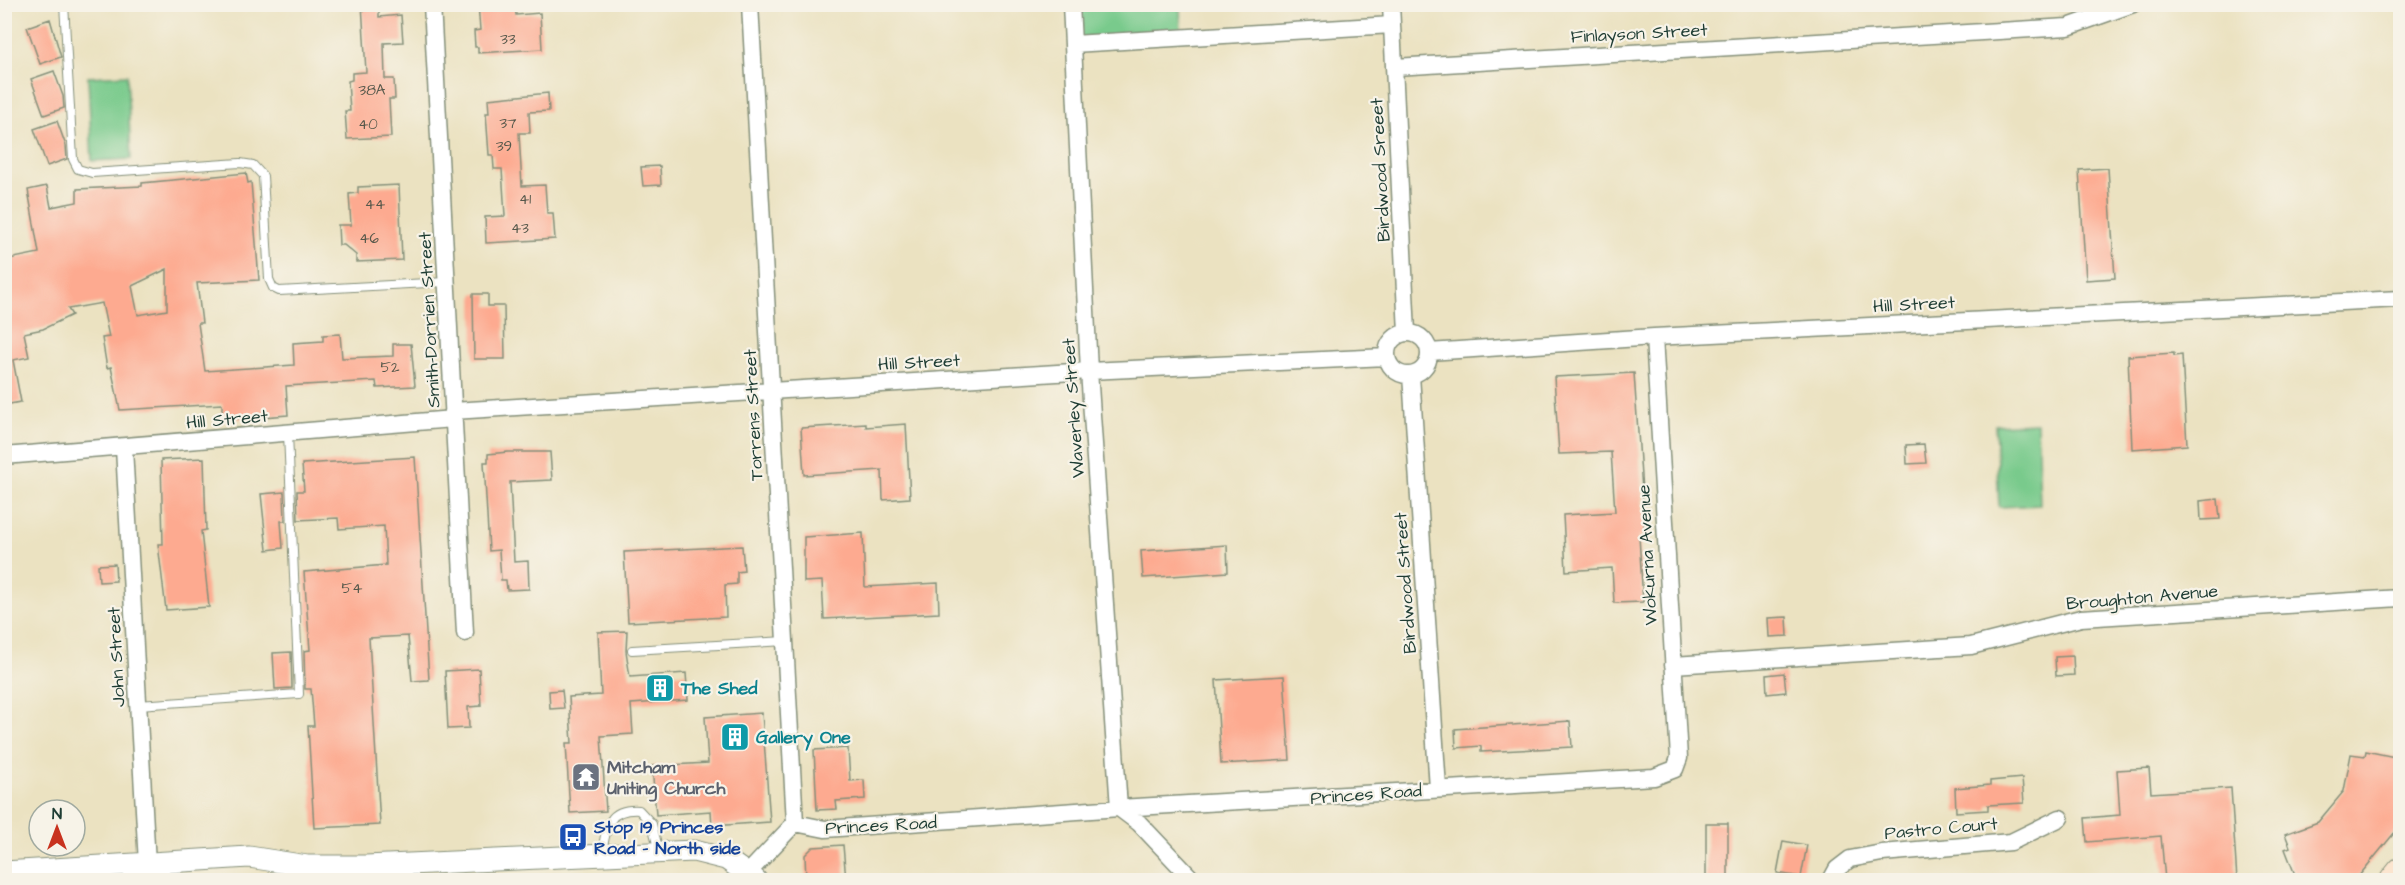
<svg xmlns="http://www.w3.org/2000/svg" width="2405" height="885" font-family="'Architects Daughter',sans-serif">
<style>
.green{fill:#79ca8c;stroke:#4c8460;stroke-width:1.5}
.building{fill:#fdaa90;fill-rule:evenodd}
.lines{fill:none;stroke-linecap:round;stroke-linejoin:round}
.service-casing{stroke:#85907a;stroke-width:10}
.minor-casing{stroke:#85907a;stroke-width:19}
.tertiary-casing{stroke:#85907a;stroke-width:23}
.secondary-casing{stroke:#85907a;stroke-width:26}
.service{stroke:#fff;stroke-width:8}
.minor{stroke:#fff;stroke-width:16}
.tertiary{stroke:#fff;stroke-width:21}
.secondary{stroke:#fbe5cf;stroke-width:24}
.labels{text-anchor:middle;stroke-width:4.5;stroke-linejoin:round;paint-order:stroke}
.number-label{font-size:15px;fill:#56584b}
.street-label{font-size:18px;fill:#1f3d34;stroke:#f7f3e8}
.culture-label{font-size:18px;font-weight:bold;fill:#0d838f;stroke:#f7f3e8;text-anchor:start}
.worship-label{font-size:18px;font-weight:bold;fill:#5b616d;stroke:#f7f3e8;text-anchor:start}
.transit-label{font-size:18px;font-weight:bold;fill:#164399;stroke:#f7f3e8;text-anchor:start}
</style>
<rect width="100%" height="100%" fill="#f7f3e8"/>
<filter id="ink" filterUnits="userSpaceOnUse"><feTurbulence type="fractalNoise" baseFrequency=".0167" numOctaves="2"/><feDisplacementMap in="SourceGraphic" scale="12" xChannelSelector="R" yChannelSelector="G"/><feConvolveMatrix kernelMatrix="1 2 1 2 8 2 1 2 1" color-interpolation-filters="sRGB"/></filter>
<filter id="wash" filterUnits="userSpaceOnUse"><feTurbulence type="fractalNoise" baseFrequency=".008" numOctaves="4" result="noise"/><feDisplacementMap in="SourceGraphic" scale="24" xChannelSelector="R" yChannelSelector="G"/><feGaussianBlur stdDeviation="1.35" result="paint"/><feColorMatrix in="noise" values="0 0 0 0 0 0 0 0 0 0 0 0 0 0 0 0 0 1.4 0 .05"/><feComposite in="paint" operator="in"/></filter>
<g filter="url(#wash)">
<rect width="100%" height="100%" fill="#ebe2c1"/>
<path class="green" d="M1109 4 1180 5 1181 35 1076 41 1074 6Z
M127 75 131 159 92 161 88 77Z
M2037 423 2040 505 1999 507 1995 425Z"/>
<g id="blocks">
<path class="building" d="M362 4H379V17L401 15 403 42 384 43 385 79H394L395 99H389L391 137 347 139 345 111H350L348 81 352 80V73L366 72Z
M478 4H515L516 15 540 13 542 49 478 53V47H475L474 31 480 30Z
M50 19 61 57 40 64 27 27Z
M54 71 63 96 64 108 44 115 31 79Z
M548 93 549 111 529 112 530 133H519L522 186 545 185 547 213H553L555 239 486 243 485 217 505 216 502 169H494L493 155H489L486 113H489L488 99Z
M57 121 66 146 67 159 47 166 34 129Z
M660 166 661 185 643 186 641 167Z
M2108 168 2115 278 2086 280 2079 170Z
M246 173 248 183 251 182 259 280 197 283 202 323H198L205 371 294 365 293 343 323 341V335L340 334 342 358 393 356V344H411L415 386 377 388 376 381 286 386 288 415 250 418 222 419V404L120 410 111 367 107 368 102 338 109 337 102 303 68 309 72 315 43 329 24 333 29 357 13 360 21 402 4 405V260L39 253 28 190 47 186 51 207 77 202V189L142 186V183ZM167 269V310L138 315 132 286Z
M399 185 402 260 356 262V255L344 245H339L338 225H351L349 194 358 193V187Z
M473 294H488V306H504L505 359H474Z
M2174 353V356L2182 355 2187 445 2132 449 2128 356Z
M1634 373 1645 535 1639 536 1643 602 1614 603 1612 568 1566 571 1563 515 1615 512 1611 452 1559 454 1554 377Z
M866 424V427L906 424 910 498 883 500 882 470 804 475 801 428Z
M1924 444 1926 463 1907 464 1906 445Z
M508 452H550L552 480 510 482 514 562 528 561 529 589 507 590 506 580H501L499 550 489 551 484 462H488V454Z
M415 457 429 680 412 681 408 636 369 638 380 825 314 828 308 726H314L311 689H305L304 651 310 650 304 572 386 565 384 526 339 529 338 518 298 520 297 491H304L302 464Z
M204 458 206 530 201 531 209 607 166 610 158 544H163L161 460Z
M284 492 285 521H281L283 548 267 550 261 494Z
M2218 499 2220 519 2201 520 2200 501Z
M863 533 865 587 938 583 939 613 824 619 822 581 804 582V537Z
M1227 545 1228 572 1143 578 1141 551Z
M742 546 744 571 737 572V584L725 585 726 617 628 622 624 552Z
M115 564 116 581 99 582 98 565Z
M1787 617 1788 636 1769 637 1768 618Z
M627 631 626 651 630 677 686 673 688 700 631 704 633 734 601 736 606 811 570 813 566 743H572L569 697 601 695 598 632Z
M291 652 292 688 275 689 273 653Z
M2073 656 2074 675 2056 676 2055 657Z
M479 669 481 706 468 707 469 728 448 729 445 671Z
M1784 673 1786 692 1767 694 1766 675Z
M1284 676 1290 760 1221 764 1216 680Z
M562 690 564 708 550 709 549 691Z
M762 713 770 822 712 826 711 811 656 815 652 766 708 763 705 717Z
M1570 721 1572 747 1481 752V746L1456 748 1455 729Z
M848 748 850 781 864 780 865 799 836 801 837 809 817 810 814 750Z
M2366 751 2400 758V826L2358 877 2350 880H2297L2285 849 2290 847 2285 834 2318 822 2344 791 2351 754 2365 756Z
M2149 768 2151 793 2231 788 2237 880H2165L2161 836 2087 842 2085 818 2120 815 2117 770Z
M2022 778 2024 803 1988 805V810L1956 812 1955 788 1990 785V781Z
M1706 823H1728V880H1706Z
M1783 841 1807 845 1801 877 1777 873Z
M843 845 846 880H806L805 855 813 847Z"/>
</g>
</g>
<g filter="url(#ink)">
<use href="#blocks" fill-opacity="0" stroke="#85907a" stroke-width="1.5"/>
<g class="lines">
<g class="service-casing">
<path id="service" d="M64 4 73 159 78 169 92 173 240 163 253 165 263 176 269 279 273 288 279 291 446 282
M632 650 786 641
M138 705 299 694 288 433
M602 854C606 828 607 808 639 810L652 824 659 852"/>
</g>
<g class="minor-casing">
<path id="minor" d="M432 4 465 633
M750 4 795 823
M1071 4 1089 371 1119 808 1139 823 1193 880
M1391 4 1407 333
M1073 44 1392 25
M1395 67 2068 27 2133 4
M1387 354a21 21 0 1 1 42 0a21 21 0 1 1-42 0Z
M1429 352 1654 337 2400 299
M1411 375 1438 789
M453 411 1089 371 1387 357
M124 448 147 864
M4 456 453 419
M1673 665 1971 646 2081 618 2400 598
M748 873 795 823 825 829 1119 808 1654 777 1675 769 1679 758 1654 337
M1831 880 1837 869 1850 859 1882 853 2011 842 2060 818"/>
</g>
<g class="tertiary-casing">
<path id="tertiary" d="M4 872 249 857 307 866H366L694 851 726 859 756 880"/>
</g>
<g class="secondary-casing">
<path id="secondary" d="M2392 880 2400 870"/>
</g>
<use href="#service" class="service"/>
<use href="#minor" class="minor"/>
<use href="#tertiary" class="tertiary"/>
<use href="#secondary" class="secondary"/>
</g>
</g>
<defs>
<g id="building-square" transform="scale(1.5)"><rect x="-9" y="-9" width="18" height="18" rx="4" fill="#0f9aa8" stroke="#f7f3e8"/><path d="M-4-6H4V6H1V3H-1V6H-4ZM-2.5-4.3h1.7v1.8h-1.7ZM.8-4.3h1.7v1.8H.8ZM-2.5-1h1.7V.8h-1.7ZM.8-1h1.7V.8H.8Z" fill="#fff"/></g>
<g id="temple-square" transform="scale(1.5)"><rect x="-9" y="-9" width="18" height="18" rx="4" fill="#6b7280" stroke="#f7f3e8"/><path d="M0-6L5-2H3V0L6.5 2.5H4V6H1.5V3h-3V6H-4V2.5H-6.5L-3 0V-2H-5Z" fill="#fff"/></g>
<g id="bus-square" transform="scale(1.5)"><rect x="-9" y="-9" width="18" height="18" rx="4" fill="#1a4fb4" stroke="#f7f3e8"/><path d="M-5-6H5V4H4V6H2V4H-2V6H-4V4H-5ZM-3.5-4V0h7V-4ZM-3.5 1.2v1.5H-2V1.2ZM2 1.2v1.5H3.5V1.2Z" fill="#fff"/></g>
</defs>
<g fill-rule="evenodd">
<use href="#building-square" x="660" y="688"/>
<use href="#building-square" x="735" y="737"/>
<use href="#temple-square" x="586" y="777"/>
<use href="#bus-square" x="573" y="837"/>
</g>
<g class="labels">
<g class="number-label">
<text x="508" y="44">33</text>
<text x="372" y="95">38A</text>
<text x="508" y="128">37</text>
<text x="368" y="129">40</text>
<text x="504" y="151">39</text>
<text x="525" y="204">41</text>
<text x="375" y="209">44</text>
<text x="520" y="233">43</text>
<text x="369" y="243">46</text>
<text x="390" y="372">52</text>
<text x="352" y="593">54</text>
</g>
<g class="street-label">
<text transform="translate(1639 33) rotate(-3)" y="6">Finlayson Street</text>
<text transform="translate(1380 170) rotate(-93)" y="6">Birdwood Sreeet</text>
<text transform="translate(1914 304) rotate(-3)" y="6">Hill Street</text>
<text transform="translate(429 320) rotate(-93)" y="6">Smith-Dorrien Street</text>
<text transform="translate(919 362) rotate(-3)" y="6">Hill Street</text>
<text transform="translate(1073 408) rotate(-94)" y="6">Waverley Street</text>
<text transform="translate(753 415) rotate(-93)" y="6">Torrens Street</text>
<text transform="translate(227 419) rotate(-5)" y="6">Hill Street</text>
<text transform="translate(1647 555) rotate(-93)" y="6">Wokurna Avenue</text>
<text transform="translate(1405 583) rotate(-94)" y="6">Birdwood Street</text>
<text transform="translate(2142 597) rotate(-5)" y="6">Broughton Avenue</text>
<text transform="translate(116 657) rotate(-93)" y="6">John Street</text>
<text transform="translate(1366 794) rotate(-4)" y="6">Princes Road</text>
<text transform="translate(881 825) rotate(-3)" y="6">Princes Road</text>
<text transform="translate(1941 828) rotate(-5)" y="6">Pastro Court</text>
</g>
<g class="culture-label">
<text x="681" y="694">The Shed</text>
<text x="756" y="743">Gallery One</text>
</g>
<g class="worship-label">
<text x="607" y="773">Mitcham<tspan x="607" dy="21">Uniting Church</tspan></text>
</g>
<g class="transit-label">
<text x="594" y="833">Stop 19 Princes<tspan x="594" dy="21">Road - North side</tspan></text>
</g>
</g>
<rect width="2405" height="885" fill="none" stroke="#f7f3e8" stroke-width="24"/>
<g transform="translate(57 828)"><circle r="28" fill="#f7f3e8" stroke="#a1aaa0" stroke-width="1.5"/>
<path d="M0-4.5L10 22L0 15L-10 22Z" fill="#c8321e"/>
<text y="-9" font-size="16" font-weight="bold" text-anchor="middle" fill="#1f3d34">N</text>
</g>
</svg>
